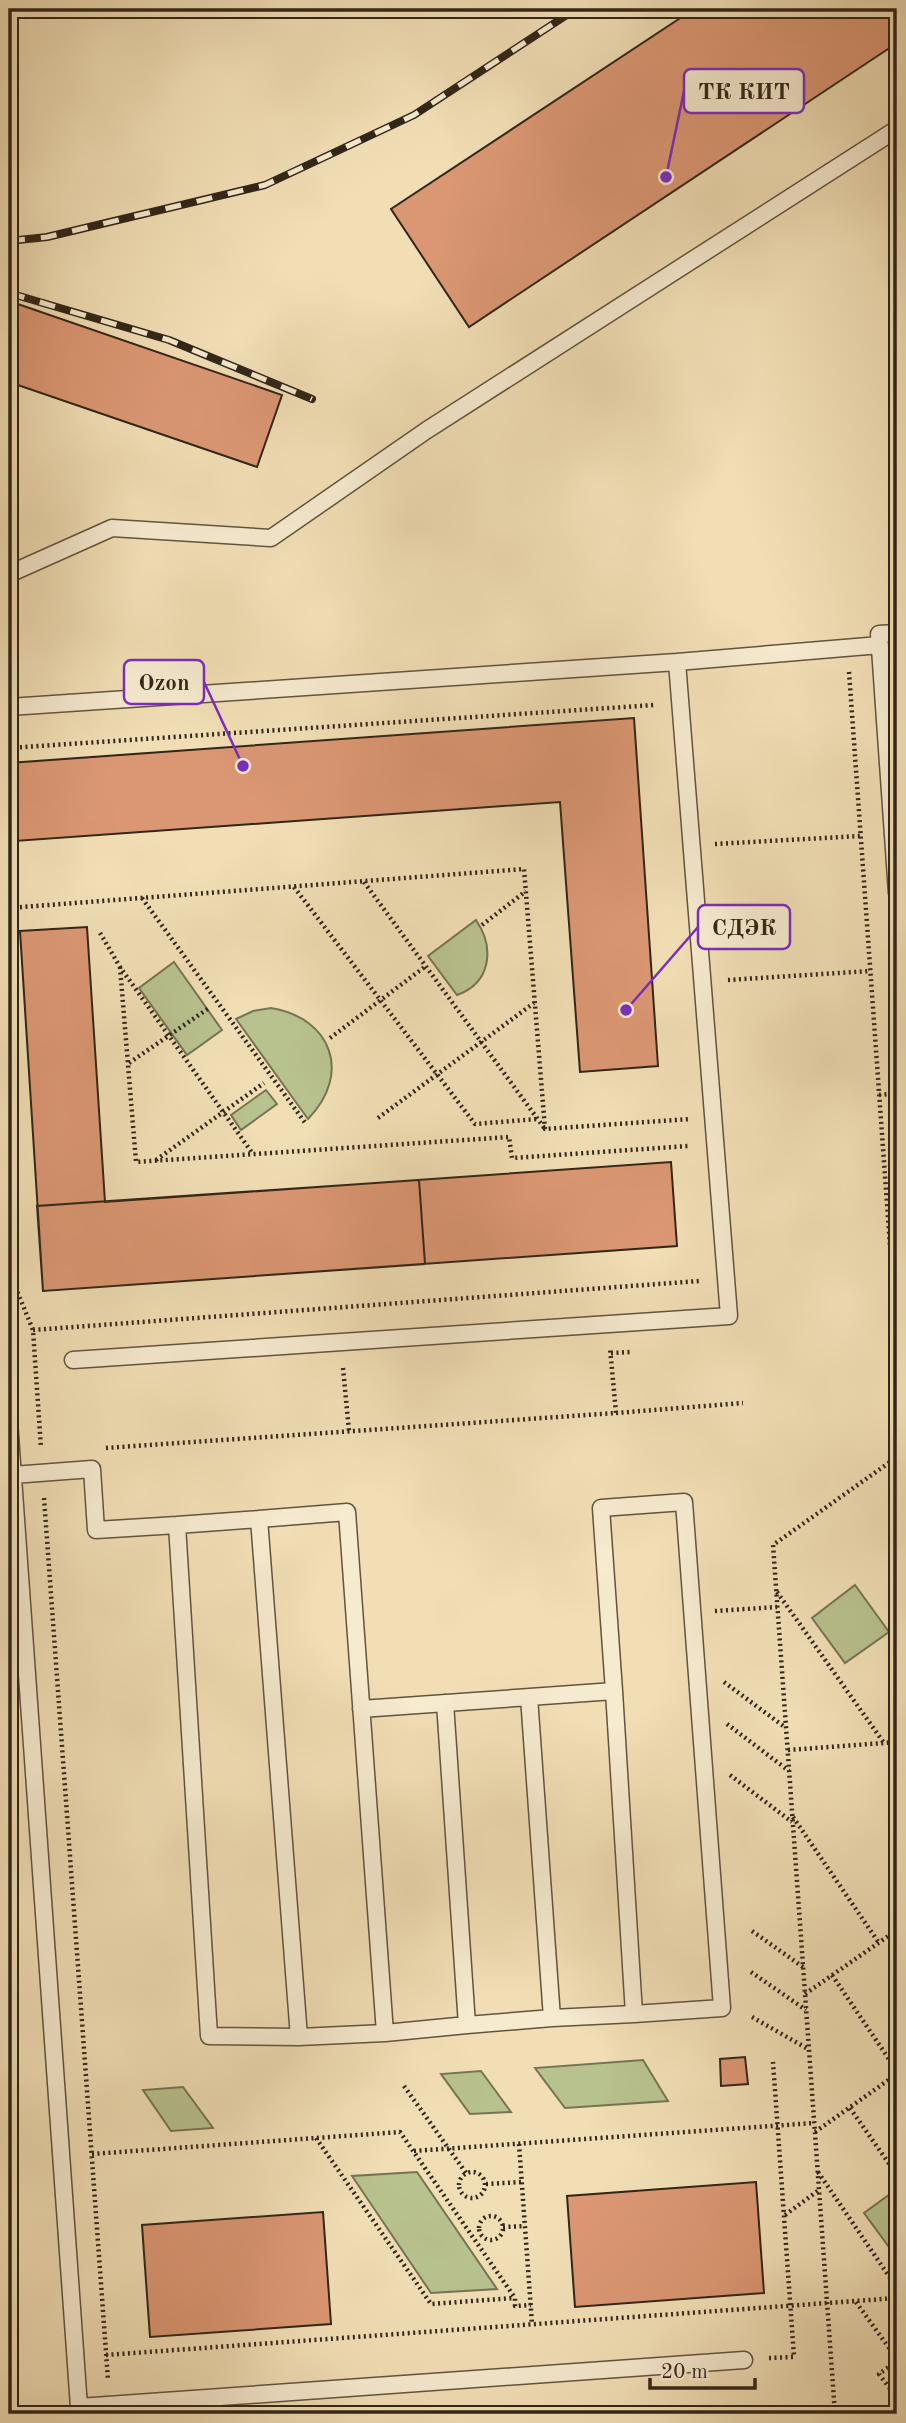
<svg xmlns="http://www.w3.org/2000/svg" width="906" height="2423" font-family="'Old Standard TT',serif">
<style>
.green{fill:#b8c28f;stroke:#757453;stroke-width:2}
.building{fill:#db9773;stroke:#322617;stroke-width:2}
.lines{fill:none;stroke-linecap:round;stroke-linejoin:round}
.service-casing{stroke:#62543e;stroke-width:19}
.path{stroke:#322617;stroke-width:4.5;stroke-dasharray:2 3.5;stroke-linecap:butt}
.service{stroke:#f6eacf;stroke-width:16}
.rail-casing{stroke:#322617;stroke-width:8}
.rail{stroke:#f6eacf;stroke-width:5;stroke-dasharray:16;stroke-linecap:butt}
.leader{fill:none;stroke:#7b2cbf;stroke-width:2.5}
.callout-dot{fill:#7b2cbf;stroke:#f6eacf;stroke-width:2.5}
.callout{fill:#f6eacf;stroke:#7b2cbf;stroke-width:2.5}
.callout-label{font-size:23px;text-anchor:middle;font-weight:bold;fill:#322617}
</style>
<rect width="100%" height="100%" fill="#f1deb5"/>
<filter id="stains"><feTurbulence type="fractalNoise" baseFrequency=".00286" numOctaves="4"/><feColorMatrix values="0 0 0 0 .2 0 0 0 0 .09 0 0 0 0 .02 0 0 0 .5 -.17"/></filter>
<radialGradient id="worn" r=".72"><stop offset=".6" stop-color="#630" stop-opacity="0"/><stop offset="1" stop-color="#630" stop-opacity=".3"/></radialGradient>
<path class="green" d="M476 920C495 948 491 983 457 995L428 956Z
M174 962 222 1030 187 1055 139 988Z
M271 1008C332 1018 352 1074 308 1119L236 1019 253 1011Z
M266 1090 277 1104 241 1130 231 1115Z
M855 1585 889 1632 845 1663 812 1618Z
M643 2060 668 2101 565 2108 535 2068Z
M481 2071 511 2112 470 2114 441 2074Z
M183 2087 213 2128 171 2131 143 2090Z
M417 2172 497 2289 431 2293 352 2176Z
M897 2189V2258L864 2213Z"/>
<path class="building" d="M694 9H897V43L469 327 391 209Z
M9 301 282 395 257 467 9 382Z
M634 718 658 1066 580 1072 560 802 15 841 9 763Z
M87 927 105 1202 671 1162 677 1246 43 1291 20 931Z
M419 1180 425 1264 43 1291 37 1206Z
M745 2057 748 2084 721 2086 720 2059Z
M756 2182 764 2293 575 2307 567 2196Z
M323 2212 331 2324 150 2337 142 2225Z"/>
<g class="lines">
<g class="service-casing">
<path id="service" d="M9 574 112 528 271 538 427 430 897 129
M897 633 879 634 897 893
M9 707 677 662 880 645
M73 1360 729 1316 677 662
M9 1421 79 2407 77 2414
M13 1475 92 1469 96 1530 177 1525
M259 1519 347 1512 385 2033 299 2037 259 1519 177 1525 209 2036 299 2037
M529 1697 552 2018 634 2014
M445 1703 467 2025 552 2018
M361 1709 614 1691 634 2014 722 2008 684 1502 601 1508 614 1691
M385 2033 467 2025
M79 2407 744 2360"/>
</g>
<path class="path" d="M849 672 895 1316H897
M9 748 654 705
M715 844 860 836
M364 882 545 1129
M294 887 475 1124 537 1119
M142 898 306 1124
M9 908 524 869 545 1129 690 1119
M482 925 526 891
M100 933 120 967 253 1154
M120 967 136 1162 509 1137 512 1158 689 1146
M728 980 870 971
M330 1038 426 966
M129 1063 209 1008
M879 1095 897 1093
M378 1118 534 1003
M156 1160 264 1083
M9 1166 17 1291 33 1330 41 1448
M895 1316 897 1351
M33 1330 699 1281V1278
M611 1353 631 1352
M343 1368 349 1431
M616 1413 743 1403
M106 1448 616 1413 610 1348
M44 1498 108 2380
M777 1592 884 1743
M715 1611 777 1607
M724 1682 786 1728
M727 1724 789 1771
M788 1750 897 1742
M730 1775 792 1822
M793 1817 879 1943
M752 1931 803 1967
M751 1972 806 2010
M832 1975 897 2071
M805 1994 897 1930
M752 2017 808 2049
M404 2086 466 2173
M850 2108 897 2175
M815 2132 897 2074
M316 2138 431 2304 514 2298
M519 2144 532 2324
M414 2151 814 2123
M92 2154 400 2132 515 2298V2306L531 2305
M459 2185a13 13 0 1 1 26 0a13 13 0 1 1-26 0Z
M818 2172 897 2288
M486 2184 522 2182
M785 2215 819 2190
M479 2228a12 12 0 1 1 24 0a12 12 0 1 1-24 0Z
M503 2227 525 2226
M856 2302 897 2359
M106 2355 897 2298
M769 2358 794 2357 773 2062
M897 2361 879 2374 894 2394 897 2391
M835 2414 773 1545 897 1457
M838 2414 897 2410"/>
<use href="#service" class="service"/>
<g class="rail-casing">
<path id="rail" d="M9 241 47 237 265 185 414 115 576 9
M9 293 169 340 312 399"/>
</g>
<use href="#rail" class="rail"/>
</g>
<path class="leader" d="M666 177L684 91M243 766L204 682M626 1010L698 927"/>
<g class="callout-dot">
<circle cx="666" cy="177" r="7"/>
<circle cx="243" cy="766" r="7"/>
<circle cx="626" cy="1010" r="7"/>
</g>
<g class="callout">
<rect x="684" y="69" width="120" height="44" rx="7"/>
<rect x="124" y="660" width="80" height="44" rx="7"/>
<rect x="698" y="905" width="92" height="44" rx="7"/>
</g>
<g class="callout-label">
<text x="744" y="99">ТК КИТ</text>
<text x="164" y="690">Ozon</text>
<text x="744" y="935">СДЭК</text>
</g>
<rect width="906" height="2423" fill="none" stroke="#f1deb5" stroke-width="35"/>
<rect x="10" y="10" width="885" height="2402" fill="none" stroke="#322617" stroke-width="3.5"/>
<rect x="18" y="18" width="871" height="2388" fill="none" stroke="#322617" stroke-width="2"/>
<path d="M650 2378v10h105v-10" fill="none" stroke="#322617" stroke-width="3.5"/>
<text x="661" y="2378" font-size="21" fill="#322617" stroke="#f6eacf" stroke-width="5" paint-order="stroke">20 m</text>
<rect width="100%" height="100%" filter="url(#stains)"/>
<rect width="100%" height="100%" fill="url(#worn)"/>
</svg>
